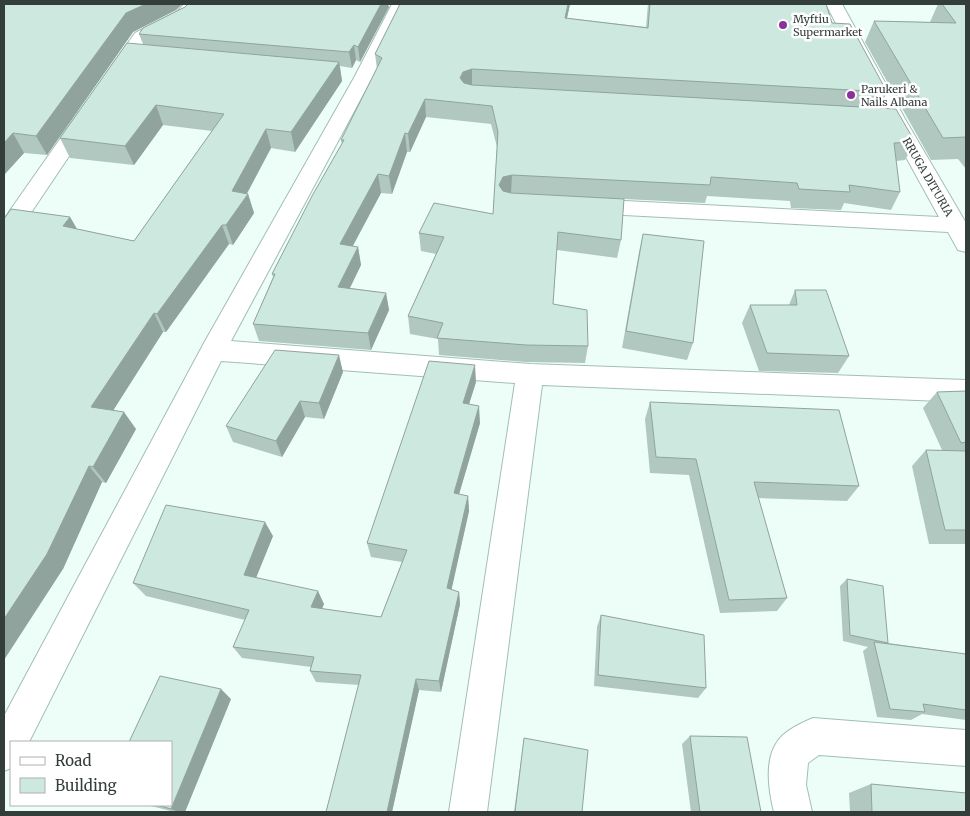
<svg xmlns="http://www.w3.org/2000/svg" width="970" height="816" font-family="Merriweather,serif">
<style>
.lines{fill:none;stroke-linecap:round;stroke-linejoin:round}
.street-casing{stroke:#a2beb5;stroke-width:2}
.street{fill:#fff;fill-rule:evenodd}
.wall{fill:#b0c8c0}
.shaded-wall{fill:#90a39c}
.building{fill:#cde9df;stroke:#90a39c}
.poi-dot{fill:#8e309a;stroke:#fff;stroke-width:2}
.labels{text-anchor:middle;stroke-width:5;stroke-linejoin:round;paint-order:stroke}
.far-poi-label{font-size:11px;fill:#333e3b;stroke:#fff;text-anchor:start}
.far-street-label{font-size:11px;fill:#333e3b;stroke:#fff}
</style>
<rect width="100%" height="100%" fill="#edfef9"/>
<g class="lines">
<g class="street-casing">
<path id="street" d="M184 4H201L189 20 147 41 122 78 115 80 108 78 106 74 135 33 177 12Z
M392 4H408L373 76 231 341 530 364 966 380V402L542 385 487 812H449L515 383 221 361 29 742H11V768L4 771V716L204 343 355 76Z
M826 4H842L905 119 966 223V252L958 250 948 232 585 213 577 211 574 206 577 201 585 199 939 217 885 119Z
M86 110 93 112 96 116 12 241 4 244V219L79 112Z
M813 718 966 730V766L819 755 808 763 806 785 812 812H774C769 792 764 761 777 742 784 731 801 723 813 718Z"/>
</g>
<use href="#street" class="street"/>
</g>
<path class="wall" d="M4 4H182L176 10 133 32 47 155 24 153 4 175Z
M400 4H570L567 18 646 27 648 4H826L832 23 887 92 880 108 915 142 905 160 896 161 900 192 891 210 844 203 841 210 791 208 790 201 707 196 705 203 624 199 621 240 617 258 557 250 553 304 588 346 585 363 525 362 439 355 438 339 410 334 408 316 436 254 421 251 419 233 493 214 497 147 491 124 426 117 410 152H407L392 194 381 193 353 246 358 247 361 265 350 288 386 293 389 310 371 350 259 341 253 324 273 277 272 274 342 145 341 140 377 69 375 54Z
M938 4H966V169L958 159 931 160 865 42 874 21 930 22Z
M389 7 360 62 356 60 352 68 340 66 342 81 295 152 271 148 247 194H248L254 213 233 245 229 244 166 332H163L113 410 136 429 106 483 102 482 63 569 70 217 77 229 134 241 212 131 163 125 134 165 70 158 60 138 143 44 139 34Z
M643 234 693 343 687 360 622 348 639 252Z
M795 290 849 356 838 373 759 371 742 323 750 305H789Z
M343 372 324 419 305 417 282 457 233 442 226 426Z
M476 382 469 404 480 423 459 494 468 496 469 511 451 590 459 592 460 604 441 692 419 690 392 812H326L359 685 316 682 310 671 311 667 242 658 233 647 245 620 146 596 133 583 273 536 256 577 324 604 322 609 381 617 402 562 371 557 367 543Z
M966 391V544H929L912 466 926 450H942L923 408 937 392Z
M650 402 859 486 847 501 758 498 787 598 777 611 720 613 689 475 650 473 645 419Z
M847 579 888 643 966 654V720L922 714 911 720 877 717 863 651 868 647 843 641 840 586Z
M601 615 706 688 698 698 594 686 597 627Z
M231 699 185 812H175L147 805H171Z
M690 736 761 812H691L682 744Z
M524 738 582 812H514Z
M871 784 966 812H850L849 793Z"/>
<path class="shaded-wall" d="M146 4H182L176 10 133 32 47 155 36 136 126 13Z
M381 4H388L389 7 360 62 358 47Z
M568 4H570L563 36 565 18Z
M354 45 356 60 352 68 349 52Z
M339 62 342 81 295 152 291 132Z
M472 69V87L464 90 460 78 463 72Z
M425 99 426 117 410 152 408 134Z
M156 105 163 125 134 165 125 146Z
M266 129 271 148 242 202 248 194 254 213 233 245 226 225 232 191Z
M13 133 24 153 4 175V143Z
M405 133 407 152 392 194 389 176Z
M378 174 381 193 344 262 340 244Z
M512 175 511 193 503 195 499 185 503 177Z
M70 217 81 236 63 226Z
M222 225 229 244 166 332 157 314Z
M358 247 361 265 342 304 338 287Z
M386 293 389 310 371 350 368 333Z
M154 313 163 332 104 425 91 407Z
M339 355 343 372 324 419 319 403Z
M475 365 476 382 464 420 463 403Z
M300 401 305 417 282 457 276 441Z
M479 406 480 423 455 508 454 493Z
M124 412 136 429 106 483 93 467Z
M89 466 102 482 63 569 4 660V619Z
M468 496 469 511 449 601 447 588Z
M265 522 273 536 252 588 244 575Z
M318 591 324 604 317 620 311 607Z
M459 592 460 604 441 692 439 681Z
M416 679 419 690 392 812H387Z
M221 689 231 699 185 812H179L171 809Z"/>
<path class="building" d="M4 4H146L126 13 36 136 13 133 4 143Z
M188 4H381L358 47 354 45 349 52 139 34 143 28 185 7Z
M400 4H568L565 18 648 28 650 4H826L832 23 850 24 887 92 472 69 463 72 460 78 464 83 472 85 896 109 915 142 894 143 900 192 849 185 850 192 799 189 797 183 711 177 710 185 512 175 503 177 499 185 503 191 511 193 624 199 621 240 558 232 553 304 587 310 588 346 526 345 437 338 443 323 408 316 444 237 419 233 434 203 493 214 498 132 492 106 425 99 408 134 405 133 389 176 378 174 340 244 358 247 338 287 386 293 368 333 253 324 275 274H272L312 196 344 140H341L382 58 375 54Z
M942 4H966V137L943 138 874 21 956 23Z
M127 43 339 62 291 132 266 129 232 191 248 194 226 225H222L157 314 154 313 91 407 124 412 93 467 89 466 47 554 4 619V219L11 209 70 217 63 226 134 241 224 114 156 105 125 146 60 138Z
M643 234 704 241 693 343 626 331Z
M795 290H826L849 356 767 353 750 305H797Z
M275 350 339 355 319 403 300 401 276 441 226 426Z
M429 361 475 365 463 403 479 406 454 493 468 496 447 588 459 592 439 681 416 679 387 812H326L361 675 310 671 314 657 233 647 249 610 133 583 166 505 265 522 244 575 318 591 311 607 381 617 407 550 367 543Z
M966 391V442L961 443 937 392Z
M650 402 839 410 859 486 754 482 787 598 729 600 696 459 656 457Z
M926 450 966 451V530H945Z
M847 579 883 586 888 643 850 635Z
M601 615 704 635 706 688 598 675Z
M874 642 966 654V710L923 704 925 712 890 709Z
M160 676 221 689 171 809 157 805H171V742H129Z
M690 736 747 737 761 812H700Z
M524 738 588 750 582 812H515Z
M871 784 966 793V812H872Z"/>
<g class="poi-dot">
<circle cx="783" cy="25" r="5"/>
<circle cx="851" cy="95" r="5"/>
</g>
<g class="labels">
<g class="far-poi-label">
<text x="793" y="23">Myftiu<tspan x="793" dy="13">Supermarket</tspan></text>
<text x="861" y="93">Parukeri &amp;<tspan x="861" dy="13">Nails Albana</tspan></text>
</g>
<g class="far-street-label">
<text transform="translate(928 177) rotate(60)" y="4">RRUGA DITURIA</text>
</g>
</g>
<rect width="970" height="816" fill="none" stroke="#333e3b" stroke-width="10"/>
<rect x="10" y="741" width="162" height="65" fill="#ffffff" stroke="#adb2b1"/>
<rect x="20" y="757" width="25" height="8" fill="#ffffff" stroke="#adb2b1"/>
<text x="55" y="766" font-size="15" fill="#333e3b">Road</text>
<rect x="20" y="778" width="25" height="15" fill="#cde9df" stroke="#adb2b1"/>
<text x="55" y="791" font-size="15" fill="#333e3b">Building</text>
</svg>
